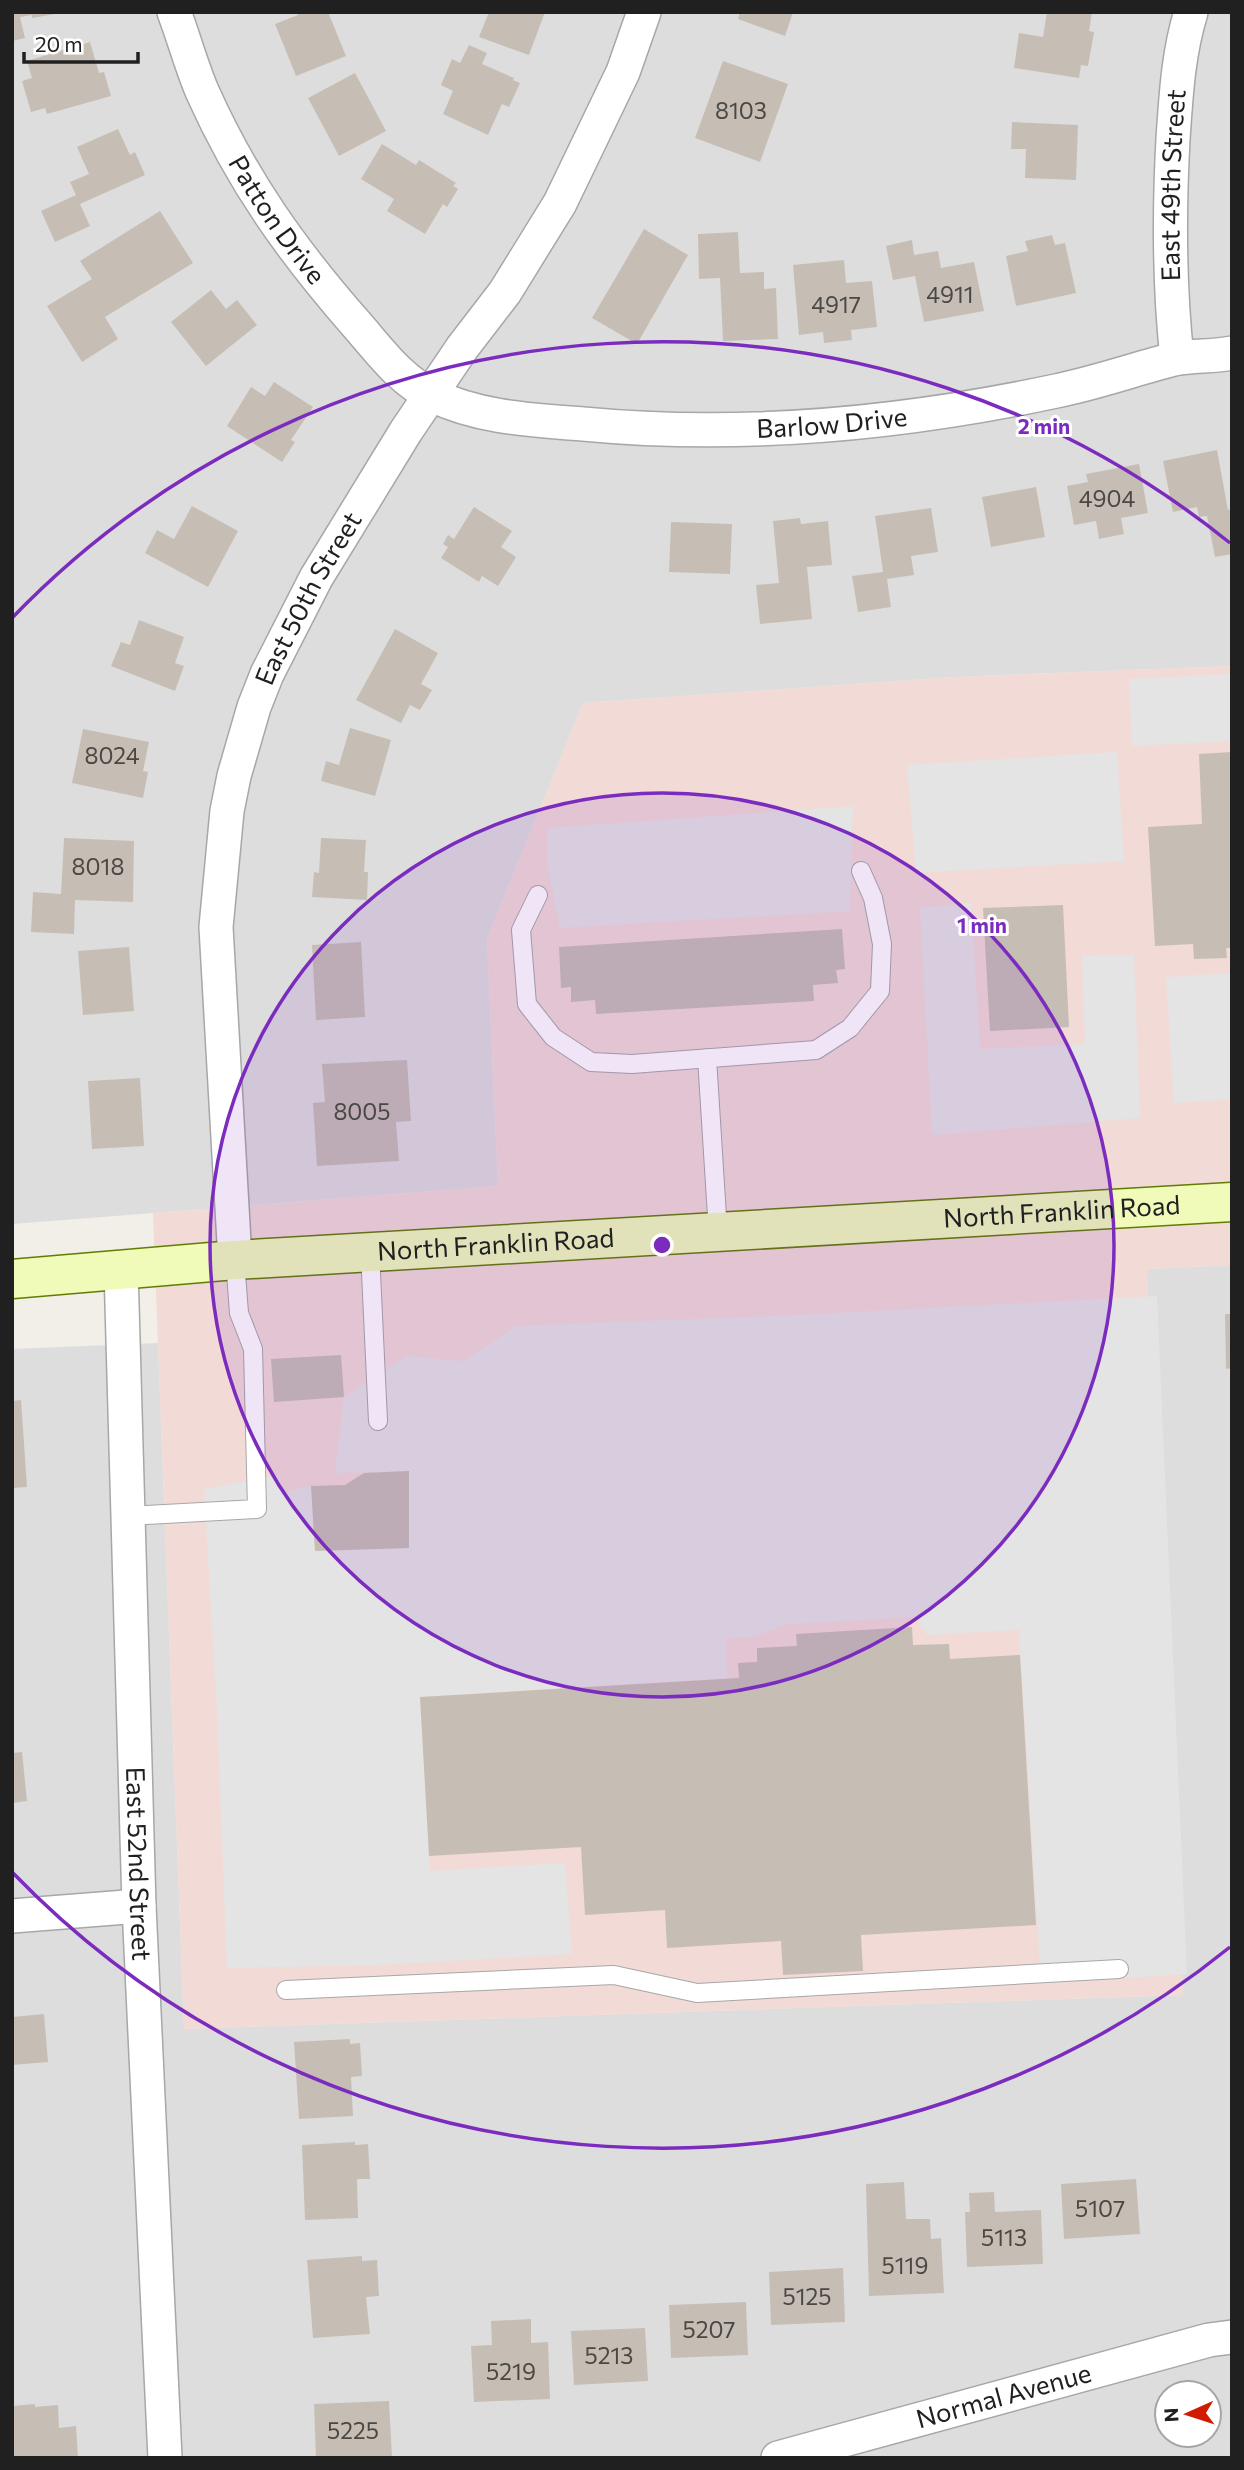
<svg xmlns="http://www.w3.org/2000/svg" width="1244" height="2470" font-family="Commissioner,sans-serif">
<style>
.residential{fill:#dedddd;fill-rule:evenodd}
.commercial{fill:#f2dad6}
.parking{fill:#e4e4e4}
.building{fill:#c6beb5}
.lines{fill:none;stroke-linecap:round;stroke-linejoin:round}
.lane-casing{stroke:#a7a7a7;stroke-width:20}
.street-casing{stroke:#a7a7a7;stroke-width:36}
.secondary-casing{stroke:#607d02;stroke-width:41}
.lane{stroke:#fff;stroke-width:18}
.street{stroke:#fff;stroke-width:33}
.secondary{stroke:#f0fbba;stroke-width:38}
.ring{fill:none;stroke:#7b2cbf;stroke-width:3.5}
.labels{text-anchor:middle;stroke-width:6;stroke-linejoin:round;paint-order:stroke}
.number-label{font-size:23px;fill:#4a4845}
.street-label{font-size:26px;fill:#202020;stroke:#fff}
.centre{fill:#7b2cbf;stroke:#fff;stroke-width:3.5}
.ring-label{font-size:21px;text-anchor:middle;font-weight:bold;fill:#7b2cbf;stroke:#fff;stroke-width:6;stroke-linejoin:round;paint-order:stroke}
</style>
<rect width="100%" height="100%" fill="#f1efe7"/>
<path class="residential" d="M12 12H1232V666L955 677 583 703 487 939 498 1186 12 1224Z
M1232 1265V2458H12V1349L158 1343 184 2029 1183 1995 1146 1269ZM1167 2393H1209V2435H1167Z"/>
<path class="commercial" d="M1232 666V1265L1147 1269 1183 1995 184 2029 153 1213 498 1186 487 939 583 703 955 677Z"/>
<path class="parking" d="M1232 674V741L1132 746 1129 679Z
M1117 752 1124 861 916 873 907 765Z
M853 806 850 911 560 928 547 864V828Z
M971 903 980 1049 1085 1044 1082 956 1134 955 1140 1118 932 1135 920 908Z
M1232 973V1099L1174 1103 1166 977Z
M1157 1296 1187 1974 1041 1984 1019 1630 927 1635 916 1617 787 1624 753 1637 726 1638 727 1678 420 1697 430 1871 565 1863 572 1954 378 1965 227 1968 217 1713 204 1489 279 1475 281 1493 311 1486 315 1551 409 1548V1471L335 1473 344 1397 407 1356 464 1361 516 1326 797 1315Z"/>
<path class="building" d="M12 12H55V14L32 18V15L20 17 25 38 12 41Z
M297 12H328L346 56 296 76 275 24 298 15Z
M489 12H545L529 55 479 37Z
M740 12H793L785 36 738 19Z
M1047 12H1092L1089 31 1094 32 1088 66 1081 65 1079 78 1014 68 1019 33 1043 37Z
M90 42 99 73 104 72 111 96 47 114 45 108 31 112 22 81 32 78 27 61Z
M469 45 487 53 482 64 514 78 513 80 520 83 509 107 502 104 488 135 443 114 453 91 441 85 452 59 460 63Z
M723 61 788 84 760 162 695 138Z
M355 73 386 131 339 156 308 98Z
M1012 122 1078 125 1076 180 1025 178 1026 149H1011Z
M118 129 130 155 135 152 145 175 80 204 90 226 55 242 41 211 76 195 70 182 89 174 77 147Z
M382 144 416 165 419 160 456 183 453 186 458 189 447 207 443 204 425 234 387 211 394 199 361 179Z
M160 211 193 263 105 317 118 339 82 362 47 306 92 279 80 261Z
M644 229 688 255 637 344 592 318Z
M738 232 740 273 764 272V289L776 288 778 339 723 341 720 278 699 279 698 234Z
M1052 235 1055 245 1065 243 1076 293 1016 306 1006 256 1028 251 1025 241Z
M912 240 914 255 938 251 941 268 974 262 984 311 924 322 915 276 893 280 886 246Z
M844 260 846 283 872 281 877 327 851 330 852 340 824 343 823 332 799 335 793 265Z
M211 290 226 309 237 300 257 325 206 366 171 322Z
M274 382 313 407 291 440 295 442 282 462 227 426 251 387 265 396Z
M1217 450 1228 510 1232 509V554L1215 557 1207 516 1199 517 1197 507 1173 512 1163 461Z
M1139 464 1148 513 1121 518 1124 534 1099 539 1096 521 1074 525 1067 486 1088 482 1086 474Z
M1036 487 1045 537 991 547 982 497Z
M192 506 238 531 208 587 145 553 157 530 174 539Z
M474 507 512 531 501 547 516 557 498 586 482 576 479 582 441 558 448 547 443 544 448 535 454 539Z
M931 508 938 552 911 556 914 575 887 579 891 607 858 612 852 576 883 572 875 516Z
M800 518 801 524 828 521 832 565 807 567 812 619 760 624 756 585 779 583 773 521Z
M671 522 732 524 730 574 669 572Z
M139 620 184 637 175 663 184 666 175 691 111 666 121 642 130 645Z
M395 629 438 653 421 684 432 690 420 710 410 705 401 723 356 700Z
M350 728 391 740 375 796 321 781 326 761 339 765Z
M83 729 149 742 143 771 148 772 143 798 72 783Z
M1232 752V948H1226L1227 958 1194 959 1193 944 1155 946 1148 827 1202 824 1199 754Z
M64 838 134 841 133 902 75 900 74 934 31 932 33 892 61 894Z
M321 838 366 840 364 872H368L367 900 312 897 314 872 319 873Z
M1063 905 1069 1027 990 1031 983 908Z
M842 929 845 969 836 970 838 983 813 985 814 1001 596 1014 595 1000 571 1002V987L561 988 559 947Z
M361 942 365 1017 316 1020 312 945Z
M129 947 134 1011 83 1015 78 951Z
M407 1060 411 1121 396 1122 399 1161 317 1166 313 1103 325 1102 322 1064Z
M140 1078 144 1146 92 1149 88 1081Z
M1225 1314H1232V1368L1226 1369Z
M341 1355 344 1397 274 1402 271 1359Z
M21 1400 27 1487 12 1488V1401Z
M409 1471V1548L315 1551 311 1486 345 1485 364 1473Z
M912 1627 913 1645 949 1644 950 1659 1020 1655 1036 1925 861 1935 863 1971 783 1975 781 1941 667 1948 665 1910 585 1915 581 1847 429 1856 420 1697 739 1678 738 1663 757 1662V1648L797 1646 796 1634Z
M22 1752 27 1801 12 1803V1753Z
M44 2014 48 2062 12 2065V2017Z
M350 2039V2044L360 2043 362 2076 351 2077 353 2116 299 2119 294 2042Z
M355 2142V2145L368 2144 370 2179H357L358 2218 305 2220 302 2145Z
M1136 2179 1140 2234 1064 2239 1061 2184Z
M904 2182 906 2219H930L931 2239 941 2238 944 2293 869 2296 866 2184Z
M994 2192 995 2212 1041 2210 1043 2264 967 2267 965 2212H970L969 2193Z
M362 2256V2261L377 2260 379 2296 366 2297 370 2334 313 2338 307 2260Z
M843 2268 845 2322 771 2325 769 2272Z
M746 2302 748 2355 671 2358 669 2305Z
M531 2319V2343L548 2342 550 2399 474 2402 471 2346 492 2345 491 2321Z
M645 2328 648 2381 574 2385 571 2331Z
M389 2401 392 2458H316L314 2404Z
M35 2404V2407L58 2405 59 2428 76 2426 78 2458H12V2406Z"/>
<g class="lines">
<g class="lane-casing">
<path id="lane" d="M538 895 521 930 527 1004 553 1037 591 1062 632 1064 816 1050 850 1028 880 991 882 944 873 898 861 871
M707 1058 718 1232
M370 1252 378 1421
M128 1516 257 1509 253 1349 239 1313 235 1260
M286 1990 614 1975 697 1993 1119 1969"/>
</g>
<g class="street-casing">
<g id="street">
<path id="s1" d="M174 12C184 38 191 65 202 91 242 181 292 251 357 325 379 350 401 381 432 395 479 418 532 420 583 424 741 439 901 424 1056 391 1096 383 1135 369 1174 359 1193 355 1213 357 1232 353"/>
<path id="s2" d="M1177 358C1169 285 1169 213 1173 139 1176 96 1178 54 1191 12"/>
<path id="s3" d="M235 1260 216 927 227 811 234 776 254 707 267 674 316 578 406 431 462 348 505 292 560 203 623 72 644 12"/>
<path id="s4" d="M121 1269 139 1906 165 2458"/>
<path d="M12 1916 139 1906"/>
<path id="s5" d="M778 2458 1209 2340 1232 2337"/>
</g>
</g>
<g class="secondary-casing">
<g id="secondary">
<path id="s6" d="M12 1279 235 1260 1232 1202"/>
</g>
</g>
<use href="#lane" class="lane"/>
<use href="#street" class="street"/>
<use href="#secondary" class="secondary"/>
</g>
<circle cx="662" cy="1245" r="452" fill="#7b2cbf" fill-opacity=".12"/>
<g class="ring">
<circle cx="662" cy="1245" r="452"/>
<path d="M1230 1947A903 903 0 0 1 12 1872M12 618A903 903 0 0 1 1230 543"/>
</g>
<g class="labels">
<g class="number-label">
<text x="741" y="119">8103</text>
<text x="950" y="303">4911</text>
<text x="836" y="313">4917</text>
<text x="1107" y="507">4904</text>
<text x="112" y="764">8024</text>
<text x="98" y="875">8018</text>
<text x="362" y="1120">8005</text>
<text x="1100" y="2217">5107</text>
<text x="1004" y="2246">5113</text>
<text x="905" y="2274">5119</text>
<text x="807" y="2305">5125</text>
<text x="709" y="2338">5207</text>
<text x="609" y="2364">5213</text>
<text x="511" y="2380">5219</text>
<text x="353" y="2439">5225</text>
</g>
<g class="street-label">
<text dy="9" stroke="none"><textPath href="#s2" startOffset="173">East 49th Street</textPath></text>
<text dy="9" stroke="none"><textPath href="#s1" startOffset="233">Patton Drive</textPath></text>
<text dy="9" stroke="none"><textPath href="#s1" startOffset="873">Barlow Drive</textPath></text>
<text dy="9" stroke="none"><textPath href="#s3" startOffset="679">East 50th Street</textPath></text>
<text dy="9" stroke="none"><textPath href="#s6" startOffset="1052">North Franklin Road</textPath></text>
<text dy="9" stroke="none"><textPath href="#s6" startOffset="485">North Franklin Road</textPath></text>
<text dy="9" stroke="none"><textPath href="#s4" startOffset="595">East 52nd Street</textPath></text>
<text dy="9" stroke="none"><textPath href="#s5" startOffset="234">Normal Avenue</textPath></text>
</g>
</g>
<circle cx="662" cy="1245" r="10" class="centre"/>
<g class="ring-label">
<text x="1044" y="434">2 min</text>
<text x="982" y="933">1 min</text>
</g>
<rect width="1244" height="2470" fill="none" stroke="#202020" stroke-width="28"/>
<g transform="translate(1188 2414) rotate(267)"><circle r="33" fill="#ffffff" stroke="#a6a6a6" stroke-width="2"/>
<path d="M0-5L12 26L0 18L-12 26Z" fill="#d01b00"/>
<text y="-10" font-size="19" font-weight="bold" text-anchor="middle" fill="#202020">N</text>
</g>
<path d="M24 52v10h114v-10" fill="none" stroke="#202020" stroke-width="3.5"/>
<text x="35" y="52" font-size="21" fill="#202020" stroke="#ffffff" stroke-width="5" paint-order="stroke">20 m</text>
</svg>
